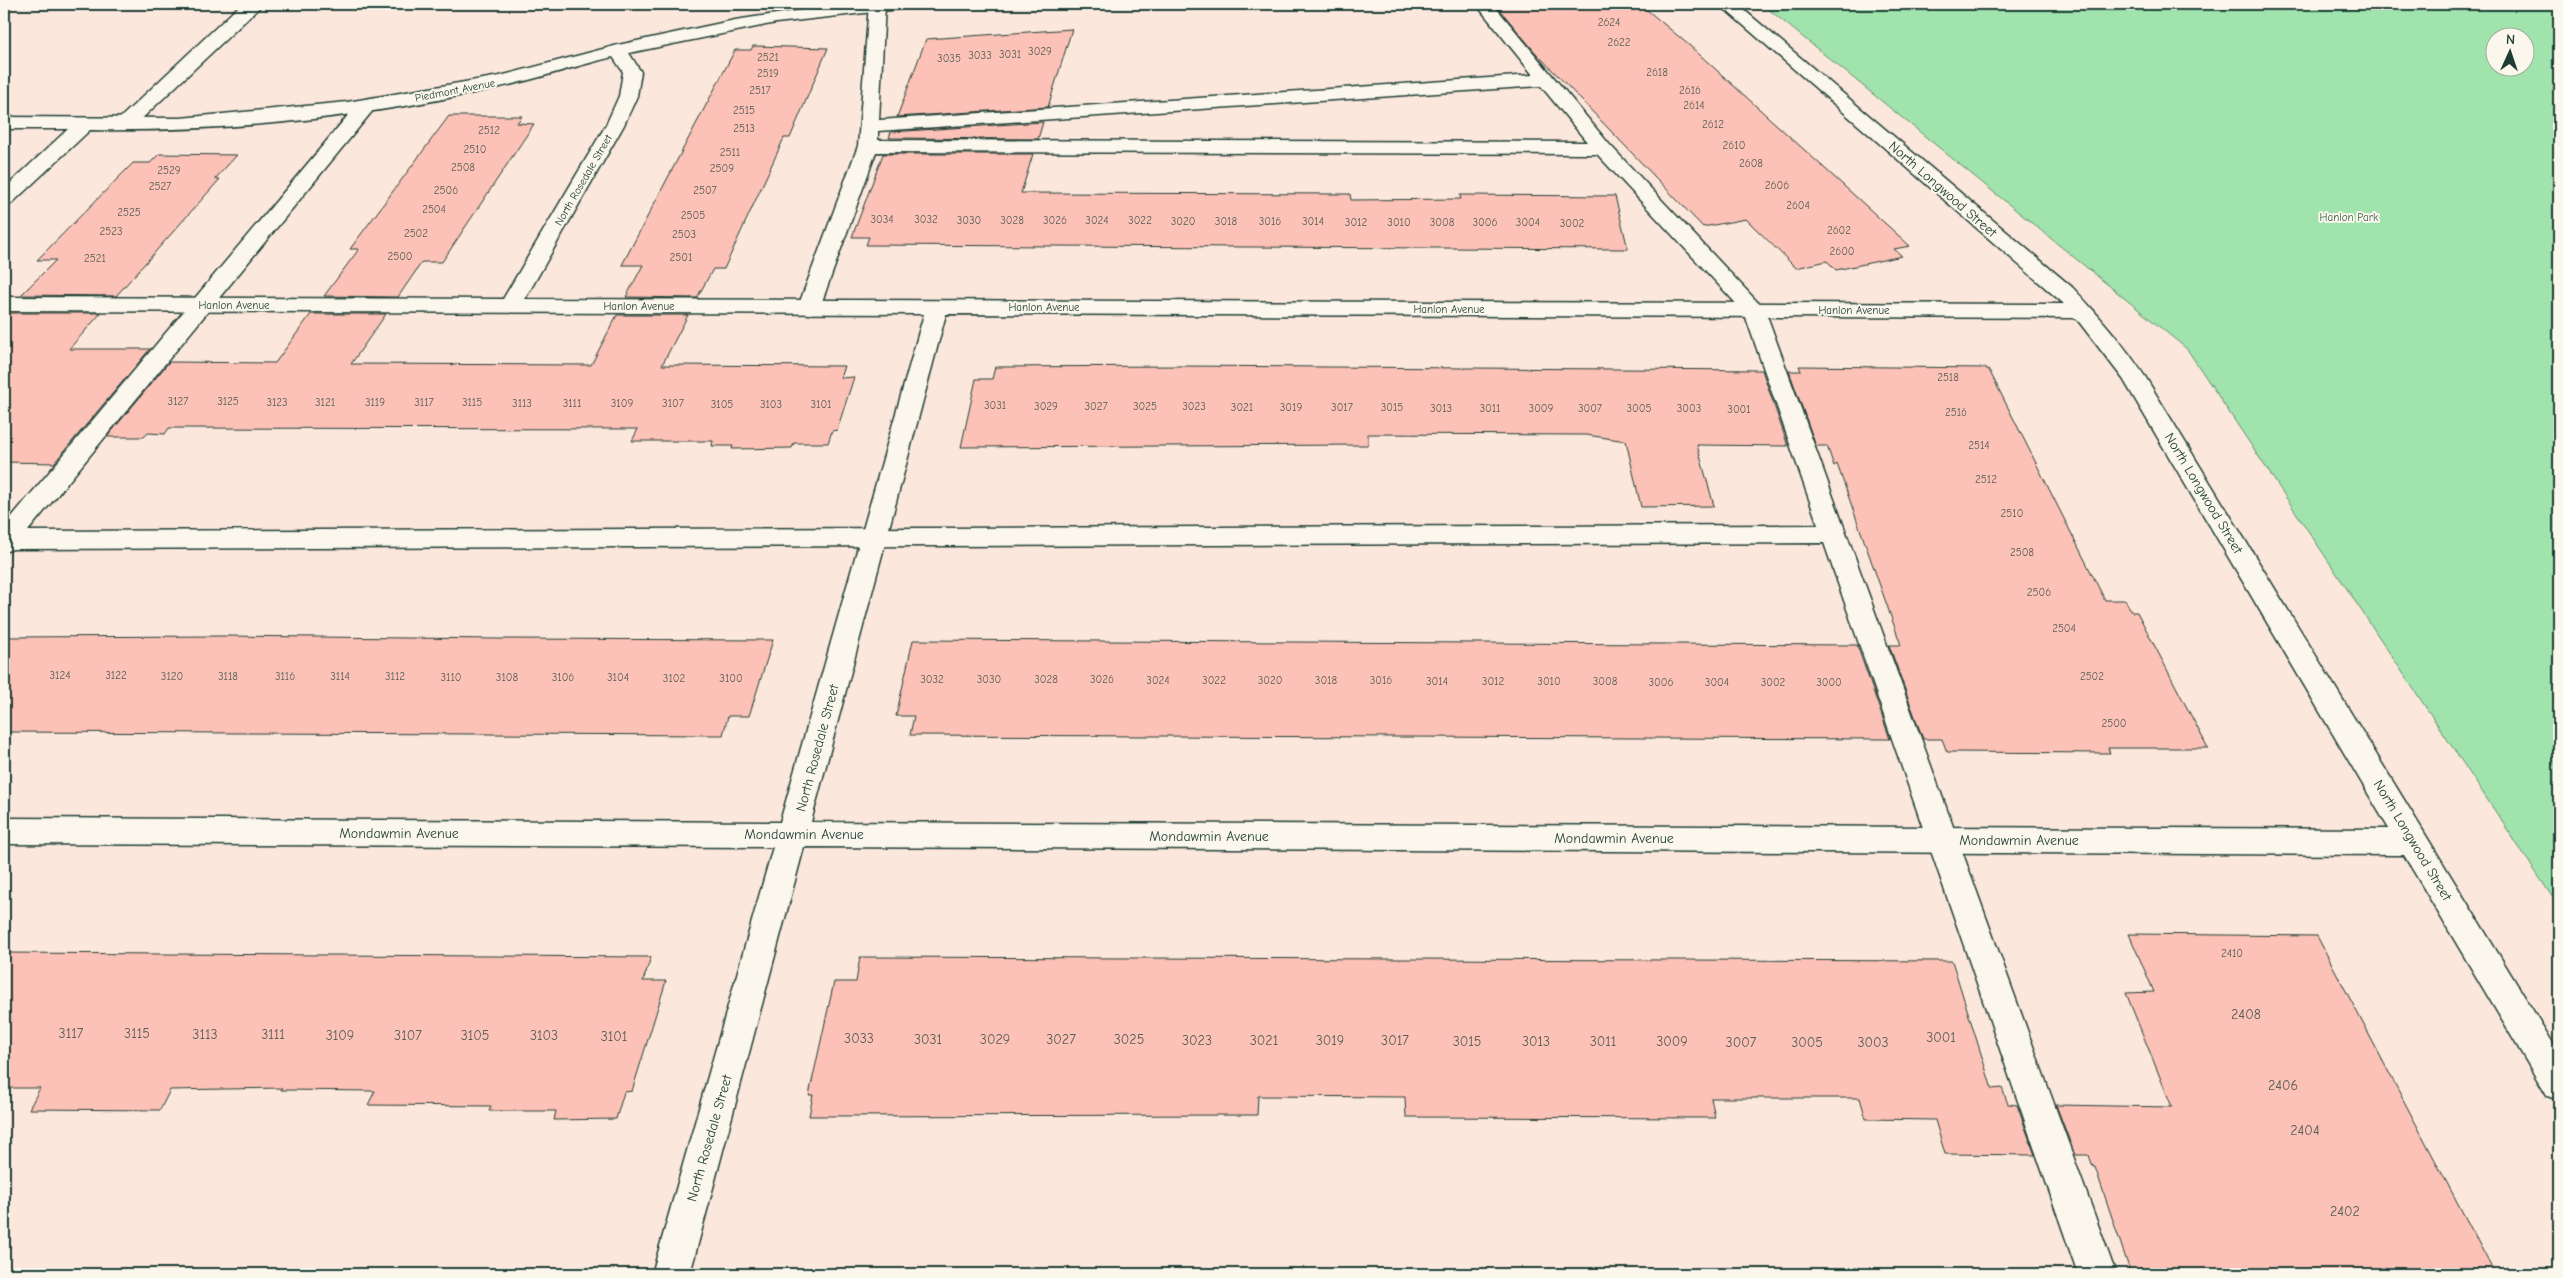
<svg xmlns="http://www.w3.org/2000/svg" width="2563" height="1278" font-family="'Comic Neue',sans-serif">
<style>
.green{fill:#a1e3ad;stroke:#609070;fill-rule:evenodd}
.building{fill:#fdc2b7;stroke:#1f3d34}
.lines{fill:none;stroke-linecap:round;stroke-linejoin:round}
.lane-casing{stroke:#1f3d34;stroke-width:3}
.street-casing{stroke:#1f3d34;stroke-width:3}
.lane{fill:#fbf7ec;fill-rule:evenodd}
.street{fill:#fbf7ec;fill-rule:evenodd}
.labels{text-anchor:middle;stroke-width:4;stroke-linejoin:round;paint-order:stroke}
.number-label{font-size:11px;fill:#565e55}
.far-street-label{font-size:11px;fill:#1f3d34;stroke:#fbf7ec}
.far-park-label{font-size:11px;fill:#395e4c;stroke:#fbf7ec}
.street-label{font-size:14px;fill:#1f3d34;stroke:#fbf7ec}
.near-number-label{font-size:14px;fill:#565e55}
</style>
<rect width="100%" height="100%" fill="#fce7dc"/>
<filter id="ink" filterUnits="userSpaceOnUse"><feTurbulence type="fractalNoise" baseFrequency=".02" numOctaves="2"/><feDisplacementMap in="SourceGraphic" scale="10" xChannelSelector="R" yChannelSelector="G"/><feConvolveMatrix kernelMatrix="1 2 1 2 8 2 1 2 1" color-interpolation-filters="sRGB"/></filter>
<g filter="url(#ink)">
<path class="green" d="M1762 4H2559V907L2187 349ZM2496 38H2526V68H2496Z"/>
<path class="building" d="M1495 4H1640L1690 46 1910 246 1894 249 1902 256 1836 270 1827 261 1796 268 1746 219 1703 227 1535 52Z
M1072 29 1048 107 897 117 926 39Z
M753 46 828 48 790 138H784L724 269H713L697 298 626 297 643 265H622L735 50H751Z
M449 116H522L517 123 534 124 442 262H422L398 297 324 296 359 249H350Z
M1043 122 1038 139 889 138 891 132Z
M159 154 237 155 215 179H220L116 296 21 295 56 260H37L133 163H150Z
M883 154H1033L1021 193 1350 194 1351 200 1461 199 1460 195 1615 196 1628 249 866 245 869 237H852Z
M4 313H101L69 349H150L54 463 4 462Z
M311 314H386L351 364 591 365 617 315H688L662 365 844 366 840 378 854 377 837 430 832 431 828 443H794L792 448 732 449 733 446H712L713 441H632L638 429 169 428 165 434 148 433 144 437H107L169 362 275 363Z
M1180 366 1762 370 1788 446 1697 445 1714 506 1641 507 1626 441 1587 435 1368 434V445L961 447 976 379H992L995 367Z
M1799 366 1985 368 1989 370 2105 600H2125L2132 612H2137L2208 748H2108L2110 753 1947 752 1942 739H1923L1889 645H1901L1837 464 1834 466 1827 446H1816L1789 371H1801Z
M223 636 497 639 773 640 749 716H728L723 735 4 732V637Z
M913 640 1857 645 1890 739 910 735 914 716H896Z
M2129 934 2317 936 2495 1274H2131L2095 1167H2093L2089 1155H2075L2056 1105 2172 1107 2126 993 2154 992Z
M4 953 651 957 643 981H666L632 1091 624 1092 616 1119 554 1120 556 1111H489L491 1106 368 1105 375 1091 281 1090 282 1088 170 1090 160 1110 29 1109 40 1088H4Z
M860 957 1952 961 1992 1089 2002 1088 2008 1104 2017 1105 2035 1155 1945 1154 1935 1120 1866 1119 1860 1098H1711L1715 1118 1406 1117 1405 1097 1258 1096 1257 1115 809 1116 813 1095H809L834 982H856Z"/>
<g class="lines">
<g class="lane-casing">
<path id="lane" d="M241 4H263L133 127H119L117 123 119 119Z
M869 4 885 5 879 120 1533 75 1476 4H1493L1609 144 1765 310 2116 1274H2078L1824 543 13 549 4 552V526L360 101H374L376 105 374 109 28 531 1818 525 1744 312 1597 154 876 152 820 307 817 312 809 314 801 312 798 307 858 146ZM1541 86 1587 142 878 140V131Z"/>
</g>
<g class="street-casing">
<path id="street" d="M843 4H908L906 8 900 9 776 23 629 53 641 72 637 96 624 125 525 299 2064 304 1719 4H1737L2072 287C2099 315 2124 345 2146 378L2559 1053V1100L2547 1096 2404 855 804 847 690 1274H652L773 847 4 844V818L780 822 924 314 4 311V297L503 299 606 125 619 96 623 72 613 57C575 66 538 79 500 87 366 118 226 132 90 130L11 204 4 206V189L68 129H4V117L180 118 347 102 500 76 618 45 735 20ZM946 314 2076 318 2123 379 2389 829 811 822Z"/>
</g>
<use href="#lane" class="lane"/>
<use href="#street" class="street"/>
</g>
</g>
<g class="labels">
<g class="number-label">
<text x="1609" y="26">2624</text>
<text x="1619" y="46">2622</text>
<text x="1040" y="55">3029</text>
<text x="1010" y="58">3031</text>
<text x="980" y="59">3033</text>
<text x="768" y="61">2521</text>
<text x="949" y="62">3035</text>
<text x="1657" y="76">2618</text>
<text x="768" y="77">2519</text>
<text x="760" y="94">2517</text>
<text x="1690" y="94">2616</text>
<text x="1694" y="109">2614</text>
<text x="744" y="114">2515</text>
<text x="1713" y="128">2612</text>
<text x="744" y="132">2513</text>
<text x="489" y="134">2512</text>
<text x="1734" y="149">2610</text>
<text x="475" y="153">2510</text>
<text x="730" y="156">2511</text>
<text x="1751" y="167">2608</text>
<text x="463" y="171">2508</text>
<text x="722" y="172">2509</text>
<text x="169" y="174">2529</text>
<text x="1777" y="189">2606</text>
<text x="160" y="190">2527</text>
<text x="446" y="194">2506</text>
<text x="705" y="194">2507</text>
<text x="1798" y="209">2604</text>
<text x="434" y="213">2504</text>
<text x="129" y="216">2525</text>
<text x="693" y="219">2505</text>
<text x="882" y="223">3034</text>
<text x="926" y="223">3032</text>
<text x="969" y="224">3030</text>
<text x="1012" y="224">3028</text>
<text x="1055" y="224">3026</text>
<text x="1097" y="224">3024</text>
<text x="1140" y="224">3022</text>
<text x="1183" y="225">3020</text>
<text x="1226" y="225">3018</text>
<text x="1270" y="225">3016</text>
<text x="1313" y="225">3014</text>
<text x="1356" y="226">3012</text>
<text x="1399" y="226">3010</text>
<text x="1442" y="226">3008</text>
<text x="1485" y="226">3006</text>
<text x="1528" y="226">3004</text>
<text x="1572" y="227">3002</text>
<text x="1839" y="234">2602</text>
<text x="111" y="235">2523</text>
<text x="416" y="237">2502</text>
<text x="684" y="238">2503</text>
<text x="1842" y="255">2600</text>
<text x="400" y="260">2500</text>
<text x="681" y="261">2501</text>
<text x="95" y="262">2521</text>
<text x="1948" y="381">2518</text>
<text x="178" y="405">3127</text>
<text x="228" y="405">3125</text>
<text x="277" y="406">3123</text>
<text x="325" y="406">3121</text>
<text x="375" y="406">3119</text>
<text x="424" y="406">3117</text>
<text x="472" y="406">3115</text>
<text x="522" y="407">3113</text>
<text x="572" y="407">3111</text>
<text x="622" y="407">3109</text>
<text x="673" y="407">3107</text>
<text x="722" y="408">3105</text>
<text x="771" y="408">3103</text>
<text x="821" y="408">3101</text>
<text x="995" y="409">3031</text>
<text x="1046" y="410">3029</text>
<text x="1096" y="410">3027</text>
<text x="1145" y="410">3025</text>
<text x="1194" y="410">3023</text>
<text x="1242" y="411">3021</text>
<text x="1291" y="411">3019</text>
<text x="1342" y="411">3017</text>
<text x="1392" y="411">3015</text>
<text x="1441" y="412">3013</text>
<text x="1490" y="412">3011</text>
<text x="1541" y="412">3009</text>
<text x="1590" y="412">3007</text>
<text x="1639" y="412">3005</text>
<text x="1689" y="412">3003</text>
<text x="1739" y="413">3001</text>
<text x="1956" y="416">2516</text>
<text x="1979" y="449">2514</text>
<text x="1986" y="483">2512</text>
<text x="2012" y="517">2510</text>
<text x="2022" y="556">2508</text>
<text x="2039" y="596">2506</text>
<text x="2064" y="632">2504</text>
<text x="60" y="679">3124</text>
<text x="116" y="679">3122</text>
<text x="172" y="680">3120</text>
<text x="228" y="680">3118</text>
<text x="285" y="680">3116</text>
<text x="340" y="680">3114</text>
<text x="395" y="680">3112</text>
<text x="2092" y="680">2502</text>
<text x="451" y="681">3110</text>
<text x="507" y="681">3108</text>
<text x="563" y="681">3106</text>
<text x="618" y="681">3104</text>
<text x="674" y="682">3102</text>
<text x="731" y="682">3100</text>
<text x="932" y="683">3032</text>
<text x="989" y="683">3030</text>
<text x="1046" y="683">3028</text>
<text x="1102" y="683">3026</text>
<text x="1158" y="684">3024</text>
<text x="1214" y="684">3022</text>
<text x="1270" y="684">3020</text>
<text x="1326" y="684">3018</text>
<text x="1381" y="684">3016</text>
<text x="1437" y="685">3014</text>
<text x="1493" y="685">3012</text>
<text x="1549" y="685">3010</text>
<text x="1605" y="685">3008</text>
<text x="1661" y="686">3006</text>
<text x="1717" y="686">3004</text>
<text x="1773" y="686">3002</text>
<text x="1829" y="686">3000</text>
<text x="2114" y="727">2500</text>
<text x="2232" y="957">2410</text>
</g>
<g class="far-street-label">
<text transform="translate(455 90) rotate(-11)" y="4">Piedmont Avenue</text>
<text transform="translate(583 180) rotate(-60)" y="4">North Rosedale Street</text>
<text x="234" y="309">Hanlon Avenue</text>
<text x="639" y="310">Hanlon Avenue</text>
<text x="1044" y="311">Hanlon Avenue</text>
<text x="1449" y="313">Hanlon Avenue</text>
<text x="1854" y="314">Hanlon Avenue</text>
</g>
<g class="far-park-label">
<text x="2349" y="221">Hanlon Park</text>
</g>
<g class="street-label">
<text transform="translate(1943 189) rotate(41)" y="5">North Longwood Street</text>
<text transform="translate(2204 493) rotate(59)" y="5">North Longwood Street</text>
<text transform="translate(817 748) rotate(-75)" y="5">North Rosedale Street</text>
<text x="399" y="838">Mondawmin Avenue</text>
<text x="804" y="839">Mondawmin Avenue</text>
<text x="1209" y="841">Mondawmin Avenue</text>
<text x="1614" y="843">Mondawmin Avenue</text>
<text x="2019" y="845">Mondawmin Avenue</text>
<text transform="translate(2413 840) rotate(59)" y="5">North Longwood Street</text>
<text transform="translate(709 1138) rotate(-74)" y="5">North Rosedale Street</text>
</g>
<g class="near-number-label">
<text x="2246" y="1019">2408</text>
<text x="71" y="1038">3117</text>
<text x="137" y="1038">3115</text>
<text x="205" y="1039">3113</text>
<text x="273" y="1039">3111</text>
<text x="340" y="1040">3109</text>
<text x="408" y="1040">3107</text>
<text x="475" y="1040">3105</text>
<text x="544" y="1040">3103</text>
<text x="614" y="1041">3101</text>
<text x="1941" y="1042">3001</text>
<text x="859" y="1043">3033</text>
<text x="928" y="1044">3031</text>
<text x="995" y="1044">3029</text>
<text x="1061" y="1044">3027</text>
<text x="1129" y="1044">3025</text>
<text x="1197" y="1045">3023</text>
<text x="1264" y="1045">3021</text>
<text x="1330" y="1045">3019</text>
<text x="1395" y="1045">3017</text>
<text x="1467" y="1046">3015</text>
<text x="1536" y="1046">3013</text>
<text x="1603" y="1046">3011</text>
<text x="1672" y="1046">3009</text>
<text x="1741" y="1047">3007</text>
<text x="1807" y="1047">3005</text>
<text x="1873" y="1047">3003</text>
<text x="2283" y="1090">2406</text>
<text x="2305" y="1135">2404</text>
<text x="2345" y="1216">2402</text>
</g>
</g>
<rect width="2563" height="1278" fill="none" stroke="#fbf7ec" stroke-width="20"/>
<rect x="10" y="10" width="2543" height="1258" fill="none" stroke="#1f3d34" stroke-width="2" filter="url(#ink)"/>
<g transform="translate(2510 52) rotate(3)"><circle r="24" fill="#fbf7ec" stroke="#a3ada2"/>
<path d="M0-4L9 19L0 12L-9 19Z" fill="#1f3d34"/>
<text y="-8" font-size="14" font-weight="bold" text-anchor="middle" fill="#1f3d34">N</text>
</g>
</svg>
